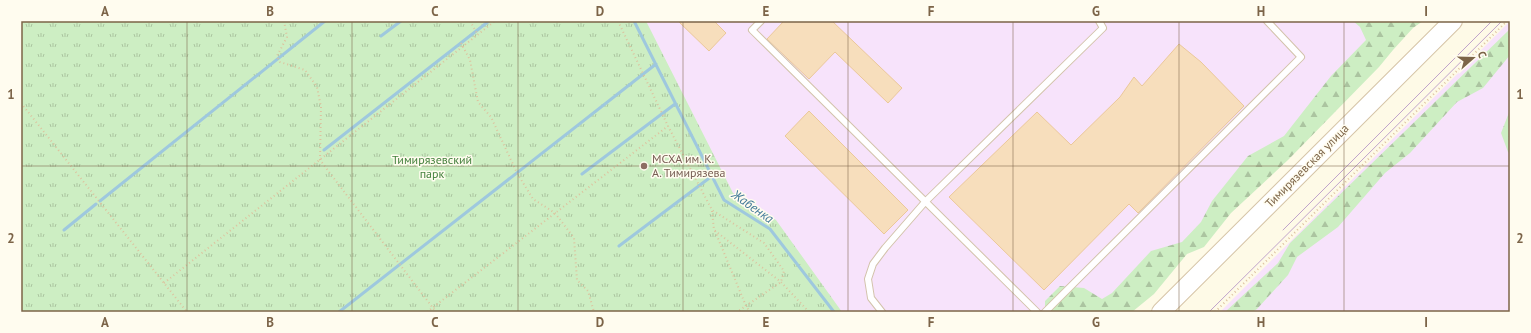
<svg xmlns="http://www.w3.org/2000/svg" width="1531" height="333" font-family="'PT Sans',sans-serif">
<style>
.education{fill:#f7e3fb}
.forest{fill:url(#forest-firs)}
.park{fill:url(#park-tufts)}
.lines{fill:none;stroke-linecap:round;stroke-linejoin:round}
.stream{stroke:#9ec8de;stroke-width:3}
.building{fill:#f7debc;stroke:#ebc89a}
.service-casing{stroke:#d3c3ab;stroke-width:8}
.secondary-casing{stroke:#d6c5a8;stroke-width:20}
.path{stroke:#ddc29e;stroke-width:2;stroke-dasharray:1 3;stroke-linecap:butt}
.service{stroke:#fff;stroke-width:6}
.secondary{stroke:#fff;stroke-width:18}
.tram{stroke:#c0a3cb;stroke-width:1}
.grid{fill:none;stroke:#7c6448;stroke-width:1;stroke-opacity:0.55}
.education-dot{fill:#8d6e63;stroke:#fffcef;stroke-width:1.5}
.labels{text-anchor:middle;stroke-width:3;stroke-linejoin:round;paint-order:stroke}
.education-label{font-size:12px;fill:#785e54;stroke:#fffcef;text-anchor:start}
.park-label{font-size:12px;fill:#45823e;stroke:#fffcef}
.street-label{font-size:12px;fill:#7c6448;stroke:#fffcef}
.water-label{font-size:13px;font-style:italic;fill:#427a99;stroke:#fffcef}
.neatline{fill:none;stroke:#7c6448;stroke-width:1.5}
.grid-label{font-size:13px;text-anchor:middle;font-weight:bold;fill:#7c6448}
</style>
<defs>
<pattern id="forest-firs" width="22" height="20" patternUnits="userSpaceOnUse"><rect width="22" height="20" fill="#cdeec3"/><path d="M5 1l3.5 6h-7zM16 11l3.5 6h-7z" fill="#abc4a0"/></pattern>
<pattern id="park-tufts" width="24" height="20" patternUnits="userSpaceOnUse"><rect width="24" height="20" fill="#cdeec3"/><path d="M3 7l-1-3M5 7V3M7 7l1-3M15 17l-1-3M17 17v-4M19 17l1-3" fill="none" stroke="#abc4a0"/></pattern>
</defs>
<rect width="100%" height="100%" fill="#fefae7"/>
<path class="education" d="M21 21H1413L1122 312H21Z
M1510 21V312H1220Z"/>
<path class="forest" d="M1353 21H1423L1413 28 1393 50 1379 67 1288 160 1231 213 1204 247 1187 254 1154 294 1132 312H1045V301L1060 286 1084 288 1102 299 1112 293 1151 251 1182 242 1201 222 1212 201 1248 156 1284 136 1331 76 1366 40 1360 27Z
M1510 29V55L1483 88 1457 102 1410 153 1385 173 1338 227 1297 257 1288 275 1257 309 1252 312H1225L1278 263 1290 243Z
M1510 110V154L1508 152 1501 133Z"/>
<path class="park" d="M21 21H646L733 193 776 220 842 312H21Z"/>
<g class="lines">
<path class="stream" d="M634 21 724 200 770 229 834 312
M381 36 401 21
M324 150 489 21
M582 174 675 104
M100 201 325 21
M64 230 96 204
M619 246 712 176
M339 312 656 64"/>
</g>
<path class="building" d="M678 21H714L726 33 709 51Z
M784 21H832L902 88 888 103 835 52 809 79 767 39Z
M1179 44 1201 62 1244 106 1138 213 1129 204 1044 290 949 197 1037 112 1071 145 1120 97 1134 77 1142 86Z
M809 111 908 210 884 234 785 136Z"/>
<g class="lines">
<g class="service-casing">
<path id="service" d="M761 21 752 30 1037 312
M882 312 871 298 868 279 873 264 885 248 925 202 1103 28 1099 21
M1045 312 1301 57 1267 21"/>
</g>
<g class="secondary-casing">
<path id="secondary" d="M1161 312 1453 21"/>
</g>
<path class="path" d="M284 21 287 37 277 56 280 62 305 70 317 87 321 107 320 160 436 312
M470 21 478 35
M618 21 668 126 712 210 764 243 784 271 781 282 737 312
M461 43 470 60 478 102 491 117 517 173 533 199 555 213 574 238 577 280 588 291 594 312
M21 103 187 312
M712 211 714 230 781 282 809 312
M715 231 746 306 750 312
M164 283 495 21
M427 312 668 126
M1215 312 1507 21"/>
<use href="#service" class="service"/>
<use href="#secondary" class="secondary"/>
<path class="tram" d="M1283 230 1492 21
M1209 312 1502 21"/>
</g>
<path class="grid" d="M187 21V312M352 21V312M518 21V312M683 21V312M848 21V312M1013 21V312M1179 21V312M1344 21V312M21 166H1510"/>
<circle class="education-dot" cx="644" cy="166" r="4"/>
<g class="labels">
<g class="education-label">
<text x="652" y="163">МСХА им. К.<tspan x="652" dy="14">А. Тимирязева</tspan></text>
</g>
<g class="park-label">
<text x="432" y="164">Тимирязевский<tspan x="432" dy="14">парк</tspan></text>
</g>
<g class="street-label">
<text transform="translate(1307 166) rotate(-45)" y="4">Тимирязевская улица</text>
</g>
<g class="water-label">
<text transform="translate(753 206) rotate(35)" y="5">Жабенка</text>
</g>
</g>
<rect width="1531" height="333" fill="none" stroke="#fffcef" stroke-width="44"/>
<g transform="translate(1473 58) rotate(70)" stroke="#fffcef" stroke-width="3" paint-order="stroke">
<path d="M0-3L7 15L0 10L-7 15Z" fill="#7c6448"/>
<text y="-6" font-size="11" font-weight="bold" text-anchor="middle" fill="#7c6448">С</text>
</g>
<rect x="22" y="22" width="1487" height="289" class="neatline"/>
<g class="grid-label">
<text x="105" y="16">A</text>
<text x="270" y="16">B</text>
<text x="435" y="16">C</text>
<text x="600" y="16">D</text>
<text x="766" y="16">E</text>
<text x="931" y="16">F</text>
<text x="1096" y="16">G</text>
<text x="1261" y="16">H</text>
<text x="1426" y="16">I</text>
<text x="11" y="99">1</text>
<text x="1520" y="99">1</text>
<text x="11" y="243">2</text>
<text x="1520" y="243">2</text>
<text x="105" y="327">A</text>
<text x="270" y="327">B</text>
<text x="435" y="327">C</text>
<text x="600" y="327">D</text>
<text x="766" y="327">E</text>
<text x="931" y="327">F</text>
<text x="1096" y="327">G</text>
<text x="1261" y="327">H</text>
<text x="1426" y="327">I</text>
</g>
</svg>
